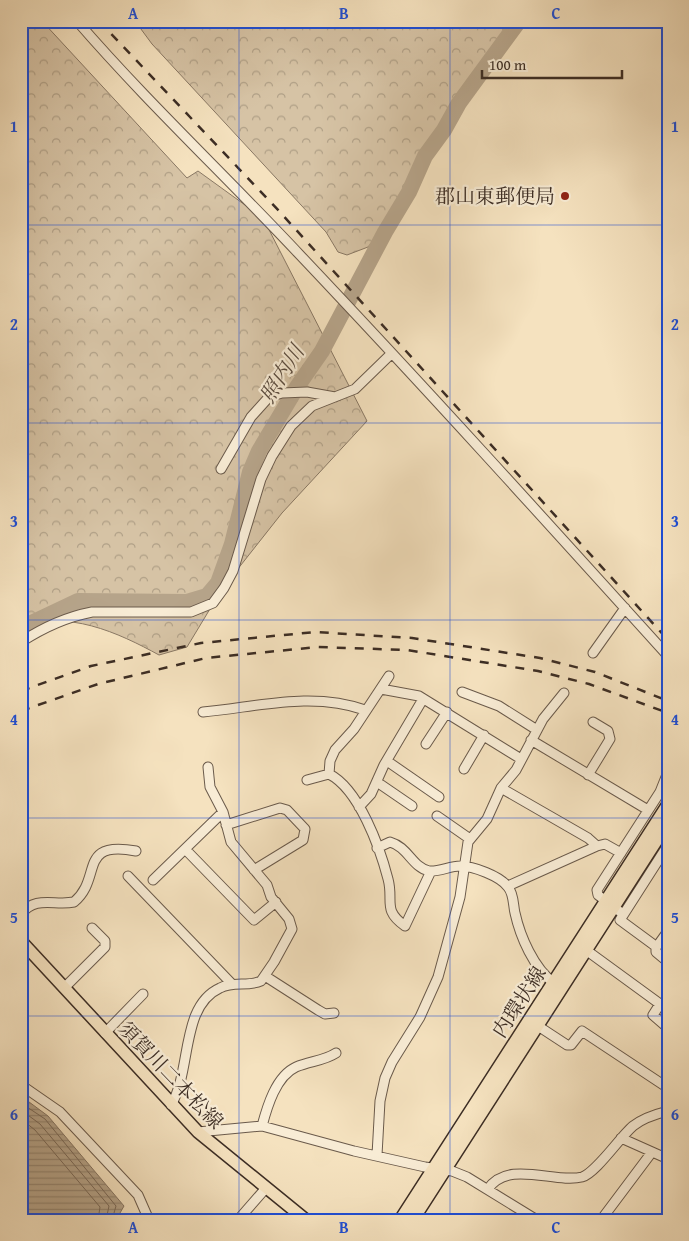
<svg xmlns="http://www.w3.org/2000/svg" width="689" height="1241" font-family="'Gentium Book Plus','Noto Serif JP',serif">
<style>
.forest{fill:url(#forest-crowns);stroke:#897864}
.water{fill:url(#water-rules);stroke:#857461}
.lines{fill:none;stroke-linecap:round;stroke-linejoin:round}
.shore{stroke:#796857;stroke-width:1}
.river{stroke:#b6a48a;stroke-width:16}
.minor-casing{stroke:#6a5a4b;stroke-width:11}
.major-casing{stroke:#3c2d24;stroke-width:14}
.minor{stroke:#f8ecd5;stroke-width:9}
.major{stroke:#f5e2bf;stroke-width:11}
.rail{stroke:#3c2d24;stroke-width:2.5;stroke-dasharray:9 9;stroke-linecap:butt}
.grid{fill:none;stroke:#1d4ed8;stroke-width:1;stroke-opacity:0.55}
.poi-dot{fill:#8f2418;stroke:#f8ecd5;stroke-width:2}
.labels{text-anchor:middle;stroke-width:4.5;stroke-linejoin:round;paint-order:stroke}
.poi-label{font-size:20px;fill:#3c2d24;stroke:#f8ecd5;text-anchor:end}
.street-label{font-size:20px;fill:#3c2d24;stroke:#f8ecd5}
.water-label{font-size:21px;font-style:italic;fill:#5a4b3e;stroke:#f8ecd5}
.neatline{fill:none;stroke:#1d4ed8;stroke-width:2}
.grid-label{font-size:16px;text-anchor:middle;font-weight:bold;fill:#1d4ed8}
</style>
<defs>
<pattern id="forest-crowns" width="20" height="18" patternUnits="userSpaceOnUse" patternTransform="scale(1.25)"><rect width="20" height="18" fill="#d6c3a5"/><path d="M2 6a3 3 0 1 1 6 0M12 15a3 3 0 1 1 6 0" fill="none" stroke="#af9f86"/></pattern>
<pattern id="water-rules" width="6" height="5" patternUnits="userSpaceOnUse" patternTransform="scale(1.25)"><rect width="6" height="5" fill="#b6a48a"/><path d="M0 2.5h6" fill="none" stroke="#958671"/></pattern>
</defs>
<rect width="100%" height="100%" fill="#f5e2bf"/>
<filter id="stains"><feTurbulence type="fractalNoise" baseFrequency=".004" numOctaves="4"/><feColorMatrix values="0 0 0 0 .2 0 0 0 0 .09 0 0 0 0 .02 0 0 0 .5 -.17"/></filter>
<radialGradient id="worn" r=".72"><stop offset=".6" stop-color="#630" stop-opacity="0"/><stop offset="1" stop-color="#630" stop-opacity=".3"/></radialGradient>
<path class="forest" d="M21 21H42L187 178 198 171 263 218 367 421 282 513 222 589 187 647 159 655C119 633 65 608 21 629Z
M135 21H511L456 96 430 143 397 213 368 247 347 255 338 252 326 232 152 44Z"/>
<path class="water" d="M21 1096 48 1116 124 1206 116 1220H21Z"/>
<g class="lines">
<path class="shore" d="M21 1103 45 1119 116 1206 112 1220
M21 1110 40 1124 109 1206 106 1220
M21 1119 35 1130 100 1207 98 1220"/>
<path class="river" d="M21 628 78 601 187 602 207 596 218 583 232 544 250 472 259 451 297 387 322 351 385 232 409 192 425 156 444 130 459 103 519 21"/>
<g class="minor-casing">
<path id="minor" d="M77 21C147 102 226 176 299 254 424 386 546 521 668 656
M221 469 251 417 269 397 282 393 307 392 335 397
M21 642C44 627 66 617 92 612H191L213 603 224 588 233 571 261 479 272 456 291 426 312 406 355 389 391 354
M593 653 625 608
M381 689 419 696 521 759
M462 692 499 706 537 730
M203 712C257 707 312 691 365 710
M531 740 648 810
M426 744 447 712
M387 761 439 797
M464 769 484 735
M329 774 330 761 335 750 354 729 389 676
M588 775 610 739 608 731 593 722
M307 780 329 774C359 789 380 848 388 879 394 901 382 910 405 926L431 871
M377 782 412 806
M501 788 588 838 597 846
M359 807 371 794 384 765 423 699
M437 816 470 839
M226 825 280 808 287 810 305 829 303 840 254 870
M668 845 620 920 654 945H658L668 931
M377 848 390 842C408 847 412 867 429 871 439 872 450 866 460 866 473 866 500 876 508 887 514 894 513 905 515 913 520 936 534 969 554 983
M185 849 254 920 276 902
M128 876 231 983
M153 880 223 812
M508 886 597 846 605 844 621 853
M21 914C36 895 54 906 74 902 103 878 77 840 136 851
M623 914 598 895 597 890 660 792 668 772
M656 945V952L668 962
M586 950 660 1004 653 1015 668 1028
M265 976 318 1010 325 1014 334 1013
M64 988 105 947V941L92 928
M538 1026 567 1045H571L582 1031 668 1088
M105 1033 143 994
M21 1085 60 1112 138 1195 149 1220
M171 1105C192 1071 180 1006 220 988 233 981 248 987 261 981L274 962 292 929 289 919 271 897 267 885 231 842 223 812 210 787 208 767
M262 1126C267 1107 276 1076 296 1067 310 1061 324 1061 336 1053
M198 1132 262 1126 354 1151 425 1167 452 1171 467 1177 537 1220
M621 1138 668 1159
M377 1155 380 1101 385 1078 392 1062 420 1017 438 977 460 897 468 842 487 819 501 788 516 770 543 719 564 693
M488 1189C508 1159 555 1184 582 1177 596 1173 620 1137 633 1126 643 1118 656 1114 668 1111
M238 1220 266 1188
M601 1220 652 1152"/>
</g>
<g class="major-casing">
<path id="major" d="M21 941 198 1132 306 1220
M400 1220 668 804
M413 1220 668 823"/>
</g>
<use href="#minor" class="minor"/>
<use href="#major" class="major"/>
<path class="rail" d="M99 21 279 211 668 640
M21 691 91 666 201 643 315 632 412 638 540 658 595 672 668 701
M21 711 98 684 206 658 318 647 407 650 538 671 589 684 668 713"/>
</g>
<path class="grid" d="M239 21V1220M450 21V1220M21 225H668M21 423H668M21 620H668M21 818H668M21 1016H668"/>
<circle class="poi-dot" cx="565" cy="196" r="5"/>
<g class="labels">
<g class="poi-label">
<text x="555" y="203">郡山東郵便局</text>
</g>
<g class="street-label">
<text transform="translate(519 1002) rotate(-57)" y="7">内環状線</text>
<text transform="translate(171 1075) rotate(46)" y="7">須賀川二本松線</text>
</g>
<g class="water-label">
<text transform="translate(282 374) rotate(-58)" y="7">照内川</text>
</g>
</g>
<rect width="689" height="1241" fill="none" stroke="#f5e2bf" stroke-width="55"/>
<path d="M482 70v8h140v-8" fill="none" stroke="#3c2d24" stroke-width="2.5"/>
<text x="489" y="70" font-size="15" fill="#3c2d24" stroke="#f8ecd5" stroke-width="4" paint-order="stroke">100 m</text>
<rect x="28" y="28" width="634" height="1186" class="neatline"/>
<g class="grid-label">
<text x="133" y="19">A</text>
<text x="344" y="19">B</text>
<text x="556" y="19">C</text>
<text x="14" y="132">1</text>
<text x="675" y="132">1</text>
<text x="14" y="330">2</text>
<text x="675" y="330">2</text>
<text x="14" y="527">3</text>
<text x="675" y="527">3</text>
<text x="14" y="725">4</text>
<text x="675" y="725">4</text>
<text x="14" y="923">5</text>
<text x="675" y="923">5</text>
<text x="14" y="1120">6</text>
<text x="675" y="1120">6</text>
<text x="133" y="1233">A</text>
<text x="344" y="1233">B</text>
<text x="556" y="1233">C</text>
</g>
<rect width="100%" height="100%" filter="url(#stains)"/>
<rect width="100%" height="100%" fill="url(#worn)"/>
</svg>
